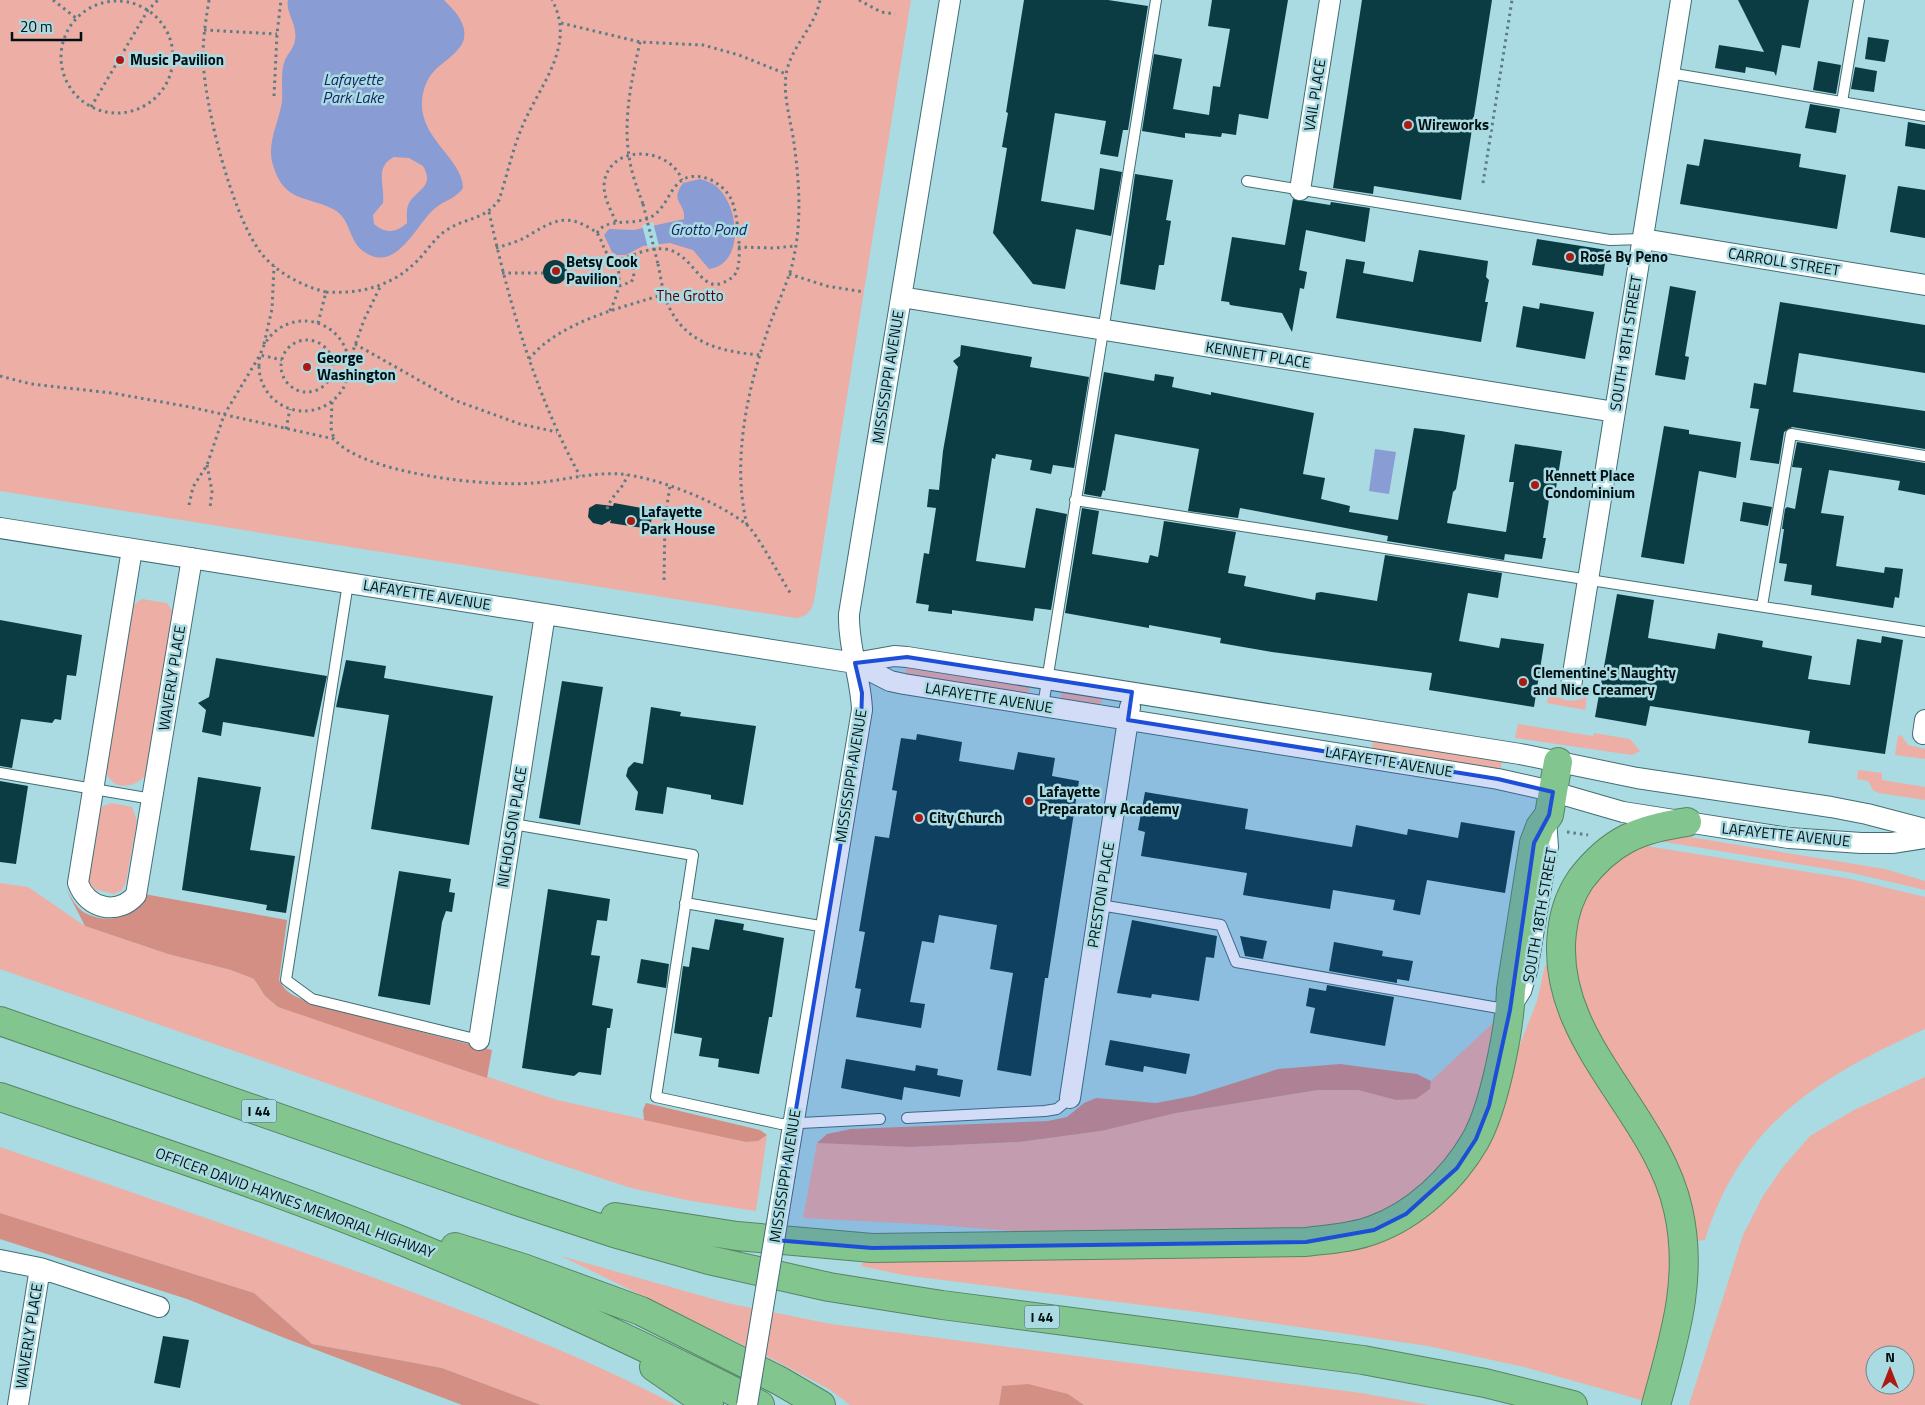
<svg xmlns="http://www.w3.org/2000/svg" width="1925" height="1405" font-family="'Titillium Web',sans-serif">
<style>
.green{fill:#edafa5;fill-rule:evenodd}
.forest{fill:#d38f84}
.water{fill:#899cd4;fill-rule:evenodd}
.pier{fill:#aadae2}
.building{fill:#0c3c43}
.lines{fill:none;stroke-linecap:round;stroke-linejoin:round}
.service-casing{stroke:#416e75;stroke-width:12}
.minor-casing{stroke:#416e75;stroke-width:22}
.motorway-casing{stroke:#568664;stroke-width:30}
.path{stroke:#5c7d83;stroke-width:3;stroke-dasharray:2.5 4;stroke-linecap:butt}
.service{stroke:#fff;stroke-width:10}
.minor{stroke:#fff;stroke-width:20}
.motorway{stroke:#83c58f;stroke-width:28}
.minor-bridge-casing{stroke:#416e75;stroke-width:22;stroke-linecap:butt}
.path-bridge{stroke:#5c7d83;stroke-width:3;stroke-dasharray:2.5 4;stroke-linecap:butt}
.minor-bridge{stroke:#fff;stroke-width:20}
.marked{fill:#1d4ed8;fill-opacity:0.2;stroke:#1d4ed8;stroke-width:4;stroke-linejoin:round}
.poi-dot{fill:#ac1b13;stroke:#aadae2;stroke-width:2}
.labels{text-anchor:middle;stroke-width:5;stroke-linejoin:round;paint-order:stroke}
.shield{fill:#aadae2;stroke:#344d51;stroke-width:1}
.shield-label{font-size:14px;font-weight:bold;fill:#011013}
.poi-label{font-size:15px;font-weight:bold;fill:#011013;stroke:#aadae2;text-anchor:start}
.street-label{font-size:15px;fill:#011013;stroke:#aadae2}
.park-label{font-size:15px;fill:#570302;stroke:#aadae2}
.water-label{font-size:16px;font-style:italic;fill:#162364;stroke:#aadae2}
</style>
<rect width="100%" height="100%" fill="#aadae2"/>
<path class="green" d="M0 0H911L814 601C811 612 807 616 796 618L750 611 0 491Z
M142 599 167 603 174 613 146 775C133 789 112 791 106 771L132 606Z
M905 667 1028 684 1030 691 1023 694 906 674Z
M1550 684C1552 700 1571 704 1583 698L1588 690 1585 710 1547 703Z
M1061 691 1101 696 1102 703 1096 705 1064 700 1061 698Z
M1518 724 1593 736 1594 733 1630 739 1640 751 1632 755 1515 738Z
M1898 735 1902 736 1908 745 1925 749V759L1895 755Z
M1374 740 1503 758 1500 771 1376 751 1372 746Z
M1858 770 1882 773V780L1925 787V800L1879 793 1873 790 1868 781 1857 779Z
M112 803 132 807 137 821 126 882 122 890 114 894 94 889 90 883 88 875 99 812 103 806Z
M1683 836 1885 869 1925 881V890L1852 873 1653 840Z
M1640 845 1851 879 1925 897V1029C1820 1077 1741 1123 1705 1240L1696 1241 1604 1053 1577 988 1572 939 1583 901 1605 869Z
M0 883 28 887 85 926 168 954 231 970 254 979 265 996 278 1007 557 1100 746 1142 758 1141 767 1135 756 1211 691 1201 631 1188 546 1160 0 969Z
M1545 966 1551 967 1651 1161 1676 1253 1666 1316 1645 1401 1524 1367 1428 1346 1190 1311 903 1275 861 1266 863 1262 920 1261 1403 1227 1512 1065 1537 1001Z
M1495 1021 1482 1093 1464 1141 1441 1174 1376 1217 1314 1232 1049 1234 936 1225 803 1218 817 1143 909 1147 1019 1142 1101 1131 1176 1113 1318 1090H1358L1396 1100 1430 1089 1431 1081Z
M1925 1077V1405H1689L1743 1235 1763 1196 1783 1167 1810 1136 1854 1110ZM1875 1355H1905V1385H1875Z
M0 1147C133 1193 267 1238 399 1287 493 1322 587 1358 676 1405H541L442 1368 312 1344 254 1293 0 1213Z
M561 1256 727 1303 831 1324 1361 1393 1429 1405H1084L1068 1394 1002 1386 999 1405H850L829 1389 780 1363Z"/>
<path class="forest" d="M66 889C71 897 76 908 85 913 108 925 135 918 144 894L287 920 279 980C286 996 304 1000 320 1006L492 1050 487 1078 278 1007 265 996 254 979 231 970 168 954 85 926Z
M1340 1064 1417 1074 1431 1081 1430 1089 1416 1099 1396 1100 1358 1090H1318L1176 1113 1101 1131 1019 1142 909 1147 817 1143 827 1134 851 1129 1048 1121 1067 1117 1084 1103 1096 1098 1156 1103 1193 1096 1278 1069Z
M646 1103 760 1130 767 1135 758 1141 746 1142 644 1120 643 1110Z
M0 1213 254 1293 312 1344 442 1368 541 1405H462L282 1337 187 1299 0 1239Z
M1028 1384 1068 1394 1084 1405H999L1002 1386Z"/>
<path class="water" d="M288 0H444C450 7 457 12 461 21 475 49 443 58 431 75 425 83 423 92 422 100 419 139 463 159 463 188 456 199 442 201 433 210 415 227 395 275 363 251 348 240 351 218 333 209 304 195 284 202 273 165 266 144 279 122 282 102 283 89 280 72 285 60 288 53 294 48 295 40 298 25 285 12 288 0ZM394 157 409 158 423 166C435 187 417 189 409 203 406 209 407 216 407 223 396 233 385 234 374 224L373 215 383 203C385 185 374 167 394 157Z
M700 179C707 181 713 183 718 188 739 207 745 264 709 269L693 250 670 243 643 246 626 255H617L612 252 604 235 609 229 634 230 684 219C686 202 669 203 683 183Z
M1375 449 1396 452 1389 494 1369 491Z"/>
<path class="pier" d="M653 222 659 246 648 248 642 225Z"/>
<path class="building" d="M1024 0H1108L1148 6 1128 130H1123L1118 157 1100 154 1106 121 1055 113 1041 201 1094 210 1100 168 1122 172 1111 236 1076 229 1065 289 1033 284 993 233 1007 148 1002 147 1008 113 1006 112Z
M1212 0H1288L1268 119 1239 114 1236 135 1222 133 1221 137 1185 133V138L1142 131 1154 54 1182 59 1173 109 1209 115 1213 86 1220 87 1230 29 1208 26Z
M1362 0H1492L1461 200 1374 186 1373 194 1333 188Z
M1738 0H1809L1800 48 1782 45 1776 76 1774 72 1746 67 1745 73 1715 68 1719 45 1764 52Z
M1868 37 1889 40 1885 62 1865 59Z
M1818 61 1841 65 1836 94 1813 90Z
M1855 67 1877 71 1874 92 1851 89Z
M1810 104 1840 109 1836 133 1805 128Z
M1908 122 1925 125V149L1905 146Z
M1704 139 1801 154 1799 167 1846 175 1837 229 1680 204 1687 164 1699 166Z
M1135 174 1173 180 1166 220 1171 221 1164 265H1159L1155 290 1120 284Z
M1898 186 1925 190V238L1890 232Z
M1293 199 1330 205 1331 202 1370 208 1365 242 1306 230 1299 270 1307 272 1304 289 1300 288 1292 332 1282 313 1230 305 1229 302 1221 301 1232 237 1285 245Z
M1537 239 1607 250 1603 276 1532 265Z
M1419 250 1488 261 1486 277 1489 280 1485 302H1488L1481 342 1336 318 1346 259 1365 262 1363 273 1413 282Z
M543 272a12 12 0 1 1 24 0a12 12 0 1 1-24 0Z
M1670 286 1696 291 1685 356 1689 357 1685 380 1655 375Z
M1780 302 1925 325V373L1799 353 1793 392 1925 411V449L1792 427 1784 432 1779 464 1750 460 1759 409 1750 408 1754 383 1766 385Z
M1540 303 1594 312 1585 359 1516 347 1523 306 1539 309Z
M961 345 1032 357 1030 367 1089 377 1074 468 1053 465 1051 474 1030 470 1032 460 996 454 995 459 992 458 976 561 1025 568 1036 508 1067 514 1051 610 1035 608 1033 621 952 610V614L928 611 929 605 916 603 924 553 929 554 936 508 927 507 929 489 939 490 943 451 958 367 953 361 960 356Z
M1104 372 1154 381 1155 374 1174 377 1172 387 1211 395V392L1314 413 1303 474 1325 478 1321 499 1350 506 1349 512 1398 520 1414 428 1441 431 1465 435 1456 489 1453 492 1447 523 1506 532 1514 482H1509L1515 444 1562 451 1556 488 1551 487 1543 538H1546L1542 559 1505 554 1504 560 1387 541 1388 536 1240 508 1238 518 1188 511 1199 449 1115 434 1105 491 1103 490 1101 497 1084 494Z
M1664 426 1689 430V434L1741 442 1736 478 1699 471 1684 564 1641 557Z
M1797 442 1925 463V495L1898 490 1900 481 1829 470 1821 513 1844 516 1836 566 1884 573 1885 567 1903 569 1899 598 1895 597 1893 608 1811 595 1812 585 1784 581 1787 564 1779 563 1784 529H1782L1785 509 1787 507 1795 509 1802 468 1792 467Z
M1743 502 1772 507 1768 526 1740 521Z
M614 503 653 510 650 529 610 523 611 520 602 525 593 523 588 517 589 508 596 504 613 506Z
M1082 508 1099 511 1092 554 1148 563 1150 555 1158 557 1164 521 1236 532 1228 573 1246 576 1244 586 1315 600 1316 593 1321 592 1377 601 1385 555 1502 573 1498 598 1468 593 1459 641 1499 648 1501 638 1544 644 1534 707 1429 690 1432 673 1272 652 1220 643 1221 638 1149 625V628L1065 613Z
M1617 594 1654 600 1648 638 1715 649 1718 633 1763 641 1762 647 1812 656 1808 679 1850 685 1857 639 1881 643 1882 636 1903 640 1885 754 1808 743 1810 731 1650 706 1646 726 1595 717Z
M0 620 82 635 76 676 67 675 61 720 55 719 52 723 21 719 12 768 0 766Z
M216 658 327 676 314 737 223 722 221 736 202 732 206 710 198 703 209 697Z
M346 660 386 666 384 678 493 696 469 845 371 829 389 715 336 707Z
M562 681 603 687 580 825 539 818Z
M651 707 681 712 680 716 756 726 743 805 711 799V795L667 787 663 814 635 810 638 792 626 776 628 768 634 762 643 764Z
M917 734 962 742 959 761 1014 770 1018 752 1055 758 1052 776 1079 781 1048 978H1045L1031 1076 997 1070 1013 973 990 969 997 925 939 915 934 943 922 941 910 1002 925 1004 921 1028 856 1017 861 989 855 988 865 932 859 931 875 836 889 838 897 791 892 790 901 738 916 740Z
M198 777 261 787 250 850 295 856 286 913 266 910 267 905 182 890Z
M0 781 28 786 16 864 0 862Z
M1145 792 1248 809 1245 829 1352 847 1356 825 1407 835 1408 829 1458 838 1461 822 1515 831 1505 893 1427 880 1420 915 1393 910 1395 900 1333 890 1330 909 1243 895 1247 873 1141 856 1145 832 1138 830Z
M399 871 451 879 449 892 455 893 452 912 446 911 442 922 430 1005 378 996Z
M548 889 610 899 607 921 597 920 591 955 600 956 592 1005 613 1009 610 1028H607L601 1075 579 1072 574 1076 522 1068Z
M715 919 744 924 743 930 784 938 772 1017H769L759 1074 718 1067 719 1059 699 1056 702 1038 674 1033 683 966 689 967 692 947 709 950Z
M1132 920 1217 936 1214 958 1206 957 1199 1001 1152 994 1151 998 1117 993Z
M1240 936 1267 941 1263 959 1245 956Z
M1334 942 1383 951 1382 956 1413 961 1409 981 1397 979V983L1329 971Z
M641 959 669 964 666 988 637 983Z
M1327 985 1394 997 1385 1046 1310 1033 1315 1008 1306 1006 1309 988 1326 991Z
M1110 1040 1190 1054 1186 1074 1144 1066 1143 1072 1105 1065Z
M846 1059 915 1071 916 1065 938 1069 937 1075 963 1080 960 1097 904 1087 902 1100 841 1088Z
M163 1336 189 1340 180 1388 154 1383Z"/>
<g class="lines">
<g class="service-casing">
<path id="service" d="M1669 73 1925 116
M1842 102 1859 0
M1247 181 1610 240 1643 239
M1075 500 1925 632
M348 583 286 980 312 999 479 1040
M1762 606 1791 434 1925 456
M1043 706 1156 0
M0 773 152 799
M513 824 693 855 656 1097 781 1124 880 1119
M685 903 826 927
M1100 905 1221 925 1236 962 1510 1010 1519 1003 1526 992 1532 971 1553 847 1551 819
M907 1118 1045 1111 1057 1109 1070 1098"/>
</g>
<g class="minor-casing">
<path id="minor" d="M1300 190 1330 0
M1643 239 1925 285
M901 297 1615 412
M0 528 855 663 890 681 904 684 1498 779 1547 790 1623 812 1789 838 1861 843H1892L1925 838
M132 549 78 883C87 909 118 916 136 895L192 558
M855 663 894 656 907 657 1520 754 1637 778 1831 807 1867 814 1925 829
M1571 686 1681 0
M1923 734 1925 720
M479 1040 545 614
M1070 1098 1130 707
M785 1174 862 710C861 678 848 647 849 614L950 0
M0 1260 40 1268 159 1307
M18 1405 40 1268"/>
</g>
<g class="motorway-casing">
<path id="motorway" d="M0 1021 517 1201 614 1233 709 1260 829 1287 942 1305 1363 1360 1485 1383 1573 1405
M0 1097C134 1143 269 1187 400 1240 522 1290 643 1344 760 1405
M615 1217 737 1236 872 1248 1306 1242C1328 1239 1352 1238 1373 1230 1415 1215 1453 1179 1475 1141 1494 1108 1510 1028 1511 989L1534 843 1540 827 1549 815 1558 762
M455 1247 523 1268 641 1311 780 1381 821 1405
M654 1367 709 1405
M1656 1405C1674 1339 1694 1278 1678 1209 1656 1110 1549 1040 1562 932 1564 913 1570 895 1581 879 1611 840 1639 829 1687 822"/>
</g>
<path class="path" d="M53 0 76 18
M209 0C206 19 203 37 203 57 204 105 232 215 261 253 277 273 302 286 326 292L318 323
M859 0 881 12 895 14
M61 57a56 56 0 1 1 112 0a56 56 0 1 1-112 0Z
M561 23 640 42 703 45 739 55 786 74
M204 30 277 34
M640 42C632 78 623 118 629 156 631 172 637 188 643 204
M174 58H203
M274 96 277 34 281 0
M91 107 148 10 158 0
M1483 183 1512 0
M489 212C509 303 535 394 580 476
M616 222C611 210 604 199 604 185 607 144 669 145 682 180
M597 233C606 217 631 226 649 218 673 207 669 168 706 178 716 181 727 190 731 199 738 212 742 258 737 271 734 278 726 282 719 284 700 289 691 252 665 249 648 247 633 256 617 260
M738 247 773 248 796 246
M496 248C506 245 517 242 526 237 545 226 561 213 584 225 588 227 594 230 597 233 605 244 602 255 617 260 621 280 619 294 609 312
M658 264C661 278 663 296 670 309 688 345 725 352 760 355
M502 273H543
M789 274 827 286 864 292
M619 286 631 282 634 278 632 256
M326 292C359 294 390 287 415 263 427 252 435 236 450 228 469 217 484 220 499 200 507 176 512 151 522 127 539 86 577 46 552 0
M259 366a45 45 0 1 1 90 0a45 45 0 1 1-90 0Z
M281 366a26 26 0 1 1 52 0a26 26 0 1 1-52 0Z
M264 344 272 309 274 266
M355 344 454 400 520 424 557 432
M529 359C559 322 620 308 665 294
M349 362 364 320 381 285
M0 376 31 384 112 393 190 407 334 439C363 474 488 487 533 483 562 481 590 472 620 474 656 477 717 501 746 524 757 533 781 579 791 594
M332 402 331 428 334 439
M286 429 290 409
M207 465 212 491 210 508
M189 505 193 487 207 465 224 415 260 355 282 360
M607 509C611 495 624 489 627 475
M747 525C731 460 748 386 770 324 778 301 790 279 794 256 802 219 799 180 794 143 791 121 783 97 786 75 790 47 815 28 820 0
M664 580 665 518 670 486
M1567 832 1588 835"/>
<use href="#service" class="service"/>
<use href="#minor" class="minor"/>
<use href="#motorway" class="motorway"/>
<g class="minor-bridge-casing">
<path id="minor-bridge" d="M747 1405 785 1174"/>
</g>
<path class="path-bridge" d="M643 204 658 264"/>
<use href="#minor-bridge" class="minor-bridge"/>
</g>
<path class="marked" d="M907 657 1132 692 1128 720 1498 779 1553 792 1549 815 1534 843 1510 1010 1489 1106 1476 1139 1457 1168 1406 1214 1374 1230 1306 1242 872 1248 774 1240 861 723 862 693 855 663Z"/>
<g class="poi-dot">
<circle cx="120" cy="60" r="5"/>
<circle cx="1408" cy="125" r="5"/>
<circle cx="1570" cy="257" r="5"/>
<circle cx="556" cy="271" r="5"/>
<circle cx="307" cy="367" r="5"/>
<circle cx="1535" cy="485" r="5"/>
<circle cx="631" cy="521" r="5"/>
<circle cx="1523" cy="682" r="5"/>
<circle cx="1029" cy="801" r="5"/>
<circle cx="919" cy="818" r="5"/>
</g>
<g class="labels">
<g class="shield">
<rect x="241.5" y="1099.5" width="35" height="23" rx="4"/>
<rect x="1024.5" y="1305.5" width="35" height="23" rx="4"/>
</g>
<g class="shield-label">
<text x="259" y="1116">I 44</text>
<text x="1042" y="1322">I 44</text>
</g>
<g class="poi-label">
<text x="130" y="65">Music Pavilion</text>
<text x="1418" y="130">Wireworks</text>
<text x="1580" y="262">Rosé By Peno</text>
<text x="566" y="267">Betsy Cook<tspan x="566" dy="17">Pavilion</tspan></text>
<text x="317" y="363">George<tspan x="317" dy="17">Washington</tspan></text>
<text x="1545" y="481">Kennett Place<tspan x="1545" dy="17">Condominium</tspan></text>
<text x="641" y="517">Lafayette<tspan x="641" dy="17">Park House</tspan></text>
<text x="1533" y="678">Clementine's Naughty<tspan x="1533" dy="17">and Nice Creamery</tspan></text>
<text x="1039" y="797">Lafayette<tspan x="1039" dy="17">Preparatory Academy</tspan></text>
<text x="929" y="823">City Church</text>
</g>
<g class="street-label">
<text transform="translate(1315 95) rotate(-81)" y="5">VAIL PLACE</text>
<text transform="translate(1784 262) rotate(9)" y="5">CARROLL STREET</text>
<text transform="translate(1626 343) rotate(-81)" y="5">SOUTH 18TH STREET</text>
<text transform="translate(1258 355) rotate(9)" y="5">KENNETT PLACE</text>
<text transform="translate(888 377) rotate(-81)" y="5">MISSISSIPPI AVENUE</text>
<text transform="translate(427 595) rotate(9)" y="5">LAFAYETTE AVENUE</text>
<text transform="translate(172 678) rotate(-81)" y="5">WAVERLY PLACE</text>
<text transform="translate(989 698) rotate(9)" y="5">LAFAYETTE AVENUE</text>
<text transform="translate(1389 762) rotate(9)" y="5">LAFAYETTE AVENUE</text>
<text transform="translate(851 776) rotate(-81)" y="5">MISSISSIPPI AVENUE</text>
<text transform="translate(512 827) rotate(-81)" y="5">NICHOLSON PLACE</text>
<text transform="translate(1786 835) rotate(6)" y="5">LAFAYETTE AVENUE</text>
<text transform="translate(1101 895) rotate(-81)" y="5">PRESTON PLACE</text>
<text transform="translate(1540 915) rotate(-80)" y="5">SOUTH 18TH STREET</text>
<text transform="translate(785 1176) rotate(-81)" y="5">MISSISSIPPI AVENUE</text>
<text transform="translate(295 1203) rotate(20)" y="5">OFFICER DAVID HAYNES MEMORIAL HIGHWAY</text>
<text transform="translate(29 1336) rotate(-81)" y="5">WAVERLY PLACE</text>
</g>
<g class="park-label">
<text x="690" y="301">The Grotto</text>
</g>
<g class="water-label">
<text x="353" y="85">Lafayette<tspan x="353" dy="18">Park Lake</tspan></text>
<text x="708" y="235">Grotto Pond</text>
</g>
</g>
<g transform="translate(1890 1370)"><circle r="24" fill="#aadae2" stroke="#66898f"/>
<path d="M0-4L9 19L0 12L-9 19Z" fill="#ac1b13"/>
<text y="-8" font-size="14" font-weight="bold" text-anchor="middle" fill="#011013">N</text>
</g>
<path d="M12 32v8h69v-8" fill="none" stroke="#011013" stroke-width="2.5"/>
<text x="20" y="32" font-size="15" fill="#011013" stroke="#aadae2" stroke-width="4" paint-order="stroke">20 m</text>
</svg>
